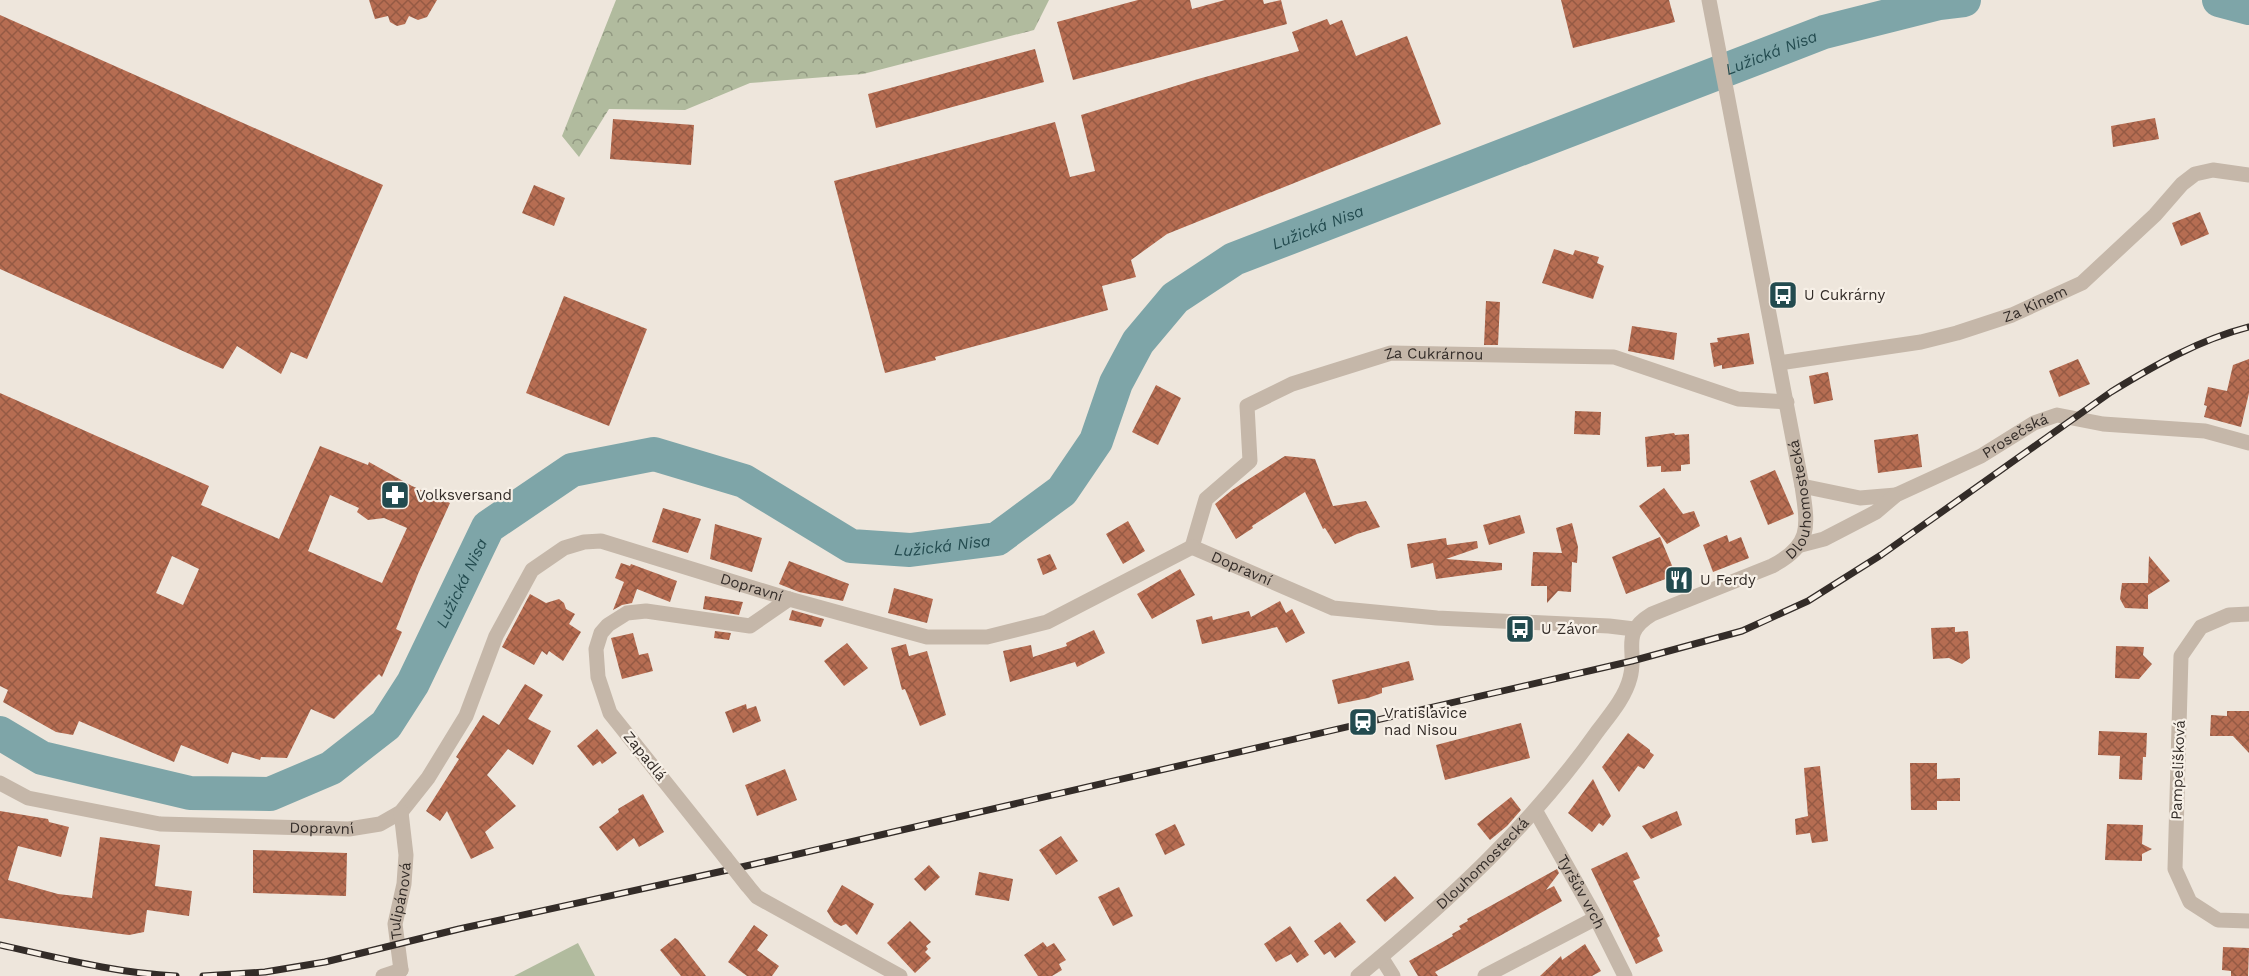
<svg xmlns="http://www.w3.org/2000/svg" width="2249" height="976" font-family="'Work Sans',sans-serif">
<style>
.park{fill:url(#park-crowns)}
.garden{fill:#b1bb9e}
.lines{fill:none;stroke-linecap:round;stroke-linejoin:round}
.river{stroke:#7ea5a8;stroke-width:34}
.building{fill:url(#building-cross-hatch);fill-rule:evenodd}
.minor{stroke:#c5b7a9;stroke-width:15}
.tertiary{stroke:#c5b7a9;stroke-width:15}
.rail-casing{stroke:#332c28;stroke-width:7}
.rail{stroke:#f7f0e7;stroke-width:4.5;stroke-dasharray:14;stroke-linecap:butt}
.minor-bridge{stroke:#c5b7a9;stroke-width:15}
.labels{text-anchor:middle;stroke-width:4.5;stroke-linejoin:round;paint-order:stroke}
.poi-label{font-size:15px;fill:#332c28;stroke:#f7f0e7;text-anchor:start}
.street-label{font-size:15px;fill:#332c28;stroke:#f7f0e7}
.water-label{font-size:16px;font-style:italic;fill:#234b4f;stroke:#f7f0e7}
</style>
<defs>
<pattern id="park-crowns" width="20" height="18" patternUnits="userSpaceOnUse" patternTransform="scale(1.5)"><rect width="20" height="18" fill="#b1bb9e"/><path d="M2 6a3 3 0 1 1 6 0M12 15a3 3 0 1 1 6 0" fill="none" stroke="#919881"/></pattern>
<pattern id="building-cross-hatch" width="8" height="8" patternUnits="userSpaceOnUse" patternTransform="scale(1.5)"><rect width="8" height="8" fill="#b66d52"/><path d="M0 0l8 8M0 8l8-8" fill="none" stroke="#955a44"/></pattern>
</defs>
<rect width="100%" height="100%" fill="#eee6dc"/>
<path class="park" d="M616 0H1049L1034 30 863 74 750 83 685 110 609 109 579 157 562 136Z"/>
<path class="garden" d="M578 943 595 976H514Z"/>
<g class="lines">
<g class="river">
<path d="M2219 0 2249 8"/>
<path id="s1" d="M0 733 42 758 190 793 270 794 331 768 386 725 413 683 488 527 572 470 654 454 744 481 851 546 910 550 997 539 1062 491 1096 441 1116 383 1138 342 1175 298 1234 259 1824 32 1939 3 1964 0"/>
</g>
</g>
<path class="building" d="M369 0H437L427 17 418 20 409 16 405 24 397 26 390 22 388 16 375 19Z
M1138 0H1190L1192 9 1225 0H1263L1264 4 1281 0 1287 24 1073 80 1057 22Z
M1561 0H1669L1675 22 1573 48Z
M0 15 383 185 307 359 291 352 281 374 237 346 223 369 0 269Z
M1327 19 1330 25 1342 20 1356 56 1407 36 1441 124 1167 234 1131 260 1136 277 1102 286 1108 310 935 357 936 360 885 373 834 181 1055 122 1070 177 1095 171 1081 115 1198 79 1299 51 1292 32Z
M1035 49 1044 82 876 128 868 94Z
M2155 118 2159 139 2113 147 2111 126Z
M613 119 694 125 691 165 610 159Z
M534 185 565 198 554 226 522 213Z
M2200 212 2209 234 2181 246 2172 223Z
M1554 249 1573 255 1575 250 1599 257 1597 263 1604 266 1593 299 1542 283Z
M564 296 647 329 609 426 526 393Z
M1486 301 1500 302 1498 345H1484Z
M1632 326 1677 333 1674 360 1628 351Z
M1749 333 1754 364 1722 369V365L1714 367 1710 343 1718 342 1717 338Z
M2078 359 2090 384 2059 397 2049 371Z
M2249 359V393L2241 427 2204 417 2207 406 2204 405 2208 387 2227 391 2233 365Z
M1828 372 1833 400 1814 404 1809 376Z
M1156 385 1181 398 1158 445 1132 432Z
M0 393 209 486 201 505 279 539 320 446 368 465 369 462 412 486 450 503 418 574 396 629 402 632 382 677 379 674 334 719 311 709 287 758 261 757 260 760 232 752 228 764 181 745 174 762 79 721 73 735 56 732 3 702 8 690 0 686ZM330 495 359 508 357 512 368 520 384 518 407 528 382 583 308 551ZM172 556 199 569 183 605 156 593Z
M1575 411 1601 412 1600 435 1574 434Z
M1674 433 1675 435 1689 434 1690 464 1681 465V471L1661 472V466L1647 467 1645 437Z
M1918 434 1922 467 1878 473 1874 440Z
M1285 456 1315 459 1333 506 1366 501 1380 527 1357 534 1335 544 1325 528 1323 529 1305 492 1252 526 1253 528 1236 539 1215 504 1232 490Z
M1775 470 1794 514 1768 525 1750 481Z
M1664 488 1683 514 1694 511 1700 526 1667 544 1639 506Z
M663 508 701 519 688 553 652 542Z
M1520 515 1525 533 1489 545 1483 525Z
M1128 521 1145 551 1123 564 1106 534Z
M1572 523 1578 547 1577 563 1572 562 1571 592 1558 591 1547 603V586H1531L1533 552 1562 553 1556 528Z
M715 524 762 538 752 572 710 559Z
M1727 535 1729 542 1741 537 1749 558 1713 572 1703 545Z
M1660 537 1676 575 1626 594 1612 557Z
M1446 538 1447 545 1477 541 1478 548 1446 559 1502 563V570L1436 579 1433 563 1411 568 1407 544Z
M1050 554 1057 569 1043 575 1037 559Z
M2149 556 2170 581 2148 595V609L2125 608 2120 599 2122 583H2148Z
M789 561 849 584 843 601 799 592 779 584Z
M621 563 630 566 631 564 677 581 670 602 637 589 632 603 622 605 613 610 624 582 615 578Z
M1180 569 1195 595 1152 619 1137 594Z
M894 588 933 599 927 623 888 613Z
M530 594 546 603 559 599 564 603 566 609 575 614 569 624 581 632 563 661 549 651 547 655 542 651 534 665 502 647Z
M705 596 743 602 739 615 703 609Z
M1280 601 1286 613 1292 609 1305 633 1286 643 1277 627 1202 644 1196 620 1212 616 1213 620 1249 611 1251 617Z
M792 610 824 619 821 627 789 620Z
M1955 627V632L1968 631 1970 658 1962 664 1949 658 1933 659 1931 628Z
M1094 630 1105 653 1077 667 1075 662 1010 682 1003 651 1031 645 1033 657 1067 646 1066 643Z
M715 631 731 633 729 640 714 638Z
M633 633 639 655 648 653 653 671 622 679 611 638Z
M847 643 868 668 844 686 824 661Z
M906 644 909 656 927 651 946 715 920 726 905 689 902 690 891 648Z
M2116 646 2144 647 2143 655 2152 664 2139 679 2115 678Z
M1409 661 1414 680 1382 688V693L1368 698 1338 704 1332 680Z
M525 684 543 695 528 719 551 731 533 765 508 749 487 775 516 806 485 832 494 848 471 859 447 811 440 821 426 811 459 759 456 757 483 715 499 725Z
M746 704 747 709 756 706 761 721 733 733 725 712Z
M2227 711H2249V753L2233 736H2210L2211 715 2227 716Z
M1521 723 1530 758 1445 780 1436 745Z
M597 729 617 753 602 764 600 761 593 766 577 746Z
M2099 731 2147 733 2146 757H2143L2142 780 2119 779 2120 756 2098 755Z
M1628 733 1650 750V752L1654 755 1644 769 1638 766 1619 792 1602 767Z
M1910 763H1937V779L1960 778V801H1937V810H1911Z
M1820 766 1828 841 1812 843 1810 833 1796 835 1795 819 1808 816 1804 768Z
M785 769 797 800 757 816 745 785Z
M1593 779 1611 816 1603 826 1599 823 1592 832 1568 813Z
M643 794 664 832 639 847 634 838 617 851 599 827 619 812 618 809Z
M1511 797 1521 810 1507 826 1490 840 1477 824Z
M0 811 48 819 49 822 69 827 61 857 18 846 8 880 58 894 92 898 100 837 160 845 155 886 192 891 189 916 147 910 144 932 129 935 0 918Z
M1677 811 1682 825 1651 839 1642 826Z
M1175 824 1185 845 1165 855 1155 834Z
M2107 824 2143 825 2142 844 2152 849 2142 854V861L2105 860Z
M1061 836 1078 861 1056 875 1039 850Z
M253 850 347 853 346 896 253 893Z
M1627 852 1640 878 1633 881 1660 936 1657 938 1663 951 1636 964 1591 869Z
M929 865 940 877 925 891 914 879Z
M1557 869 1559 873 1546 890 1554 886 1562 901 1435 972 1438 976H1418L1409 961 1453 936 1452 934 1461 929 1459 926 1468 921 1467 919Z
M979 872 1013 879 1009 901 975 895Z
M1395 876 1414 898 1385 922 1366 900Z
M842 885 874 904 857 935 846 924 841 926 834 922 827 911Z
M1119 887 1133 916 1113 926 1098 897Z
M910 921 931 942 926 946 928 949 925 952 931 958 915 973 887 943Z
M1340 922 1356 942 1335 958 1330 951 1324 955 1314 941Z
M754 925 768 935 757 950 779 966 772 976H747L728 962Z
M1290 926 1309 955 1297 963 1291 954 1276 962 1264 944Z
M675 938 678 940 706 976H681L660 950Z
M1043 942 1047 947 1054 943 1066 960 1059 964 1062 970 1052 976H1038L1024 955Z
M1585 944 1601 971 1592 976H1540L1561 956 1562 960Z
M2223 947 2249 948 2248 976H2231V971L2222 970Z"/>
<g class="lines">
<g class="minor">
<path id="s2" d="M1779 363 1921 342 1957 333 2012 315 2082 283 2155 215 2182 184 2195 174 2213 170 2249 175"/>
<path d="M1802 486 1860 498 1896 495"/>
<path id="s3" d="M1801 545 1824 539 1876 512 1896 495 1981 456 2034 423 2057 415 2103 424 2205 431 2249 443"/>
<path id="s4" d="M1192 547 1206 499 1250 461 1247 406 1292 384 1391 353 1614 357 1738 399 1787 402"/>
<path id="s5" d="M1192 547 1333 608 1437 618 1609 626 1634 629"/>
<path d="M2249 614 2229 615 2201 627 2181 656 2175 869 2190 902 2218 920 2249 921"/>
<path id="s6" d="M0 783 28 798 160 824 349 829 380 824 401 812 428 778 466 716 496 636 532 570 564 548 584 542 601 541 789 599 927 637H987L1047 622 1192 547"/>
<path id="s7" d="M1535 810 1596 918 1625 976"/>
<path d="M725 857 610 713 598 677 596 649 601 633 608 625 627 613 646 611 750 626 789 599"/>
<path d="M747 885 757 897 900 976"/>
<path d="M1381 957 1393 976"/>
<path id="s8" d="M401 970 395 924 404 884 406 855 401 812"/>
<path d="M383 976 401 970"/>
<path d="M1485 976 1596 918"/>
</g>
<path class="tertiary" id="s9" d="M1358 976C1447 902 1530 827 1597 732 1609 716 1625 698 1630 678 1638 649 1619 634 1652 614L1772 566C1812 545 1808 527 1802 486L1709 0"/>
<g class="rail-casing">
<path id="rail" d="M0 945C59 958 116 973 176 976
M203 976 265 972 325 962 459 929 746 866 1632 661 1742 631 1808 601 1881 555 2111 392C2155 365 2199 340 2249 327"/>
</g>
<use href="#rail" class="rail"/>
<path class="minor-bridge" d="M725 857 747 885"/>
</g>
<defs>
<g id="bus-square" transform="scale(1.5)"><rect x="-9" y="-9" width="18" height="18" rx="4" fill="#234b4f" stroke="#f7f0e7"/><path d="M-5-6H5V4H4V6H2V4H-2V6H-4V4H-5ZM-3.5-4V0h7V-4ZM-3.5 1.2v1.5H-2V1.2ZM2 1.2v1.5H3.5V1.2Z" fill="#fff"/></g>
<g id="pharmacy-square" transform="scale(1.5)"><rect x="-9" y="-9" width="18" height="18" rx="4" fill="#234b4f" stroke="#f7f0e7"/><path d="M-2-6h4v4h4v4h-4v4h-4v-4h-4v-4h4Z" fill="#fff"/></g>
<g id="restaurant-square" transform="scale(1.5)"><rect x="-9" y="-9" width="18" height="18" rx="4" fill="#234b4f" stroke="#f7f0e7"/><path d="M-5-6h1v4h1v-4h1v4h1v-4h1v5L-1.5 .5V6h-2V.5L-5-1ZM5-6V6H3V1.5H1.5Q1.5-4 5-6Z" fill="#fff"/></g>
<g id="station-square" transform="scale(1.5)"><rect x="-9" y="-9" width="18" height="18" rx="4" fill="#234b4f" stroke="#f7f0e7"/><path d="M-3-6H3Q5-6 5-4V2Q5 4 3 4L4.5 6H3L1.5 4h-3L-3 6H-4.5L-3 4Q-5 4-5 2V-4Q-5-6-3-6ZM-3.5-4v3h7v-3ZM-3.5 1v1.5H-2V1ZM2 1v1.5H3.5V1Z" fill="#fff"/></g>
</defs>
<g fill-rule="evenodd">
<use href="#bus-square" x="1783" y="295"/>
<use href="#pharmacy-square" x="395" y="495"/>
<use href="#restaurant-square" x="1679" y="580"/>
<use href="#bus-square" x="1520" y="629"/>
<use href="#station-square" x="1363" y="722"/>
</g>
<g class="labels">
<g class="poi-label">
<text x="1804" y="300">U Cukrárny</text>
<text x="416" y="500">Volksversand</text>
<text x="1700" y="585">U Ferdy</text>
<text x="1541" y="634">U Závor</text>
<text x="1384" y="718">Vratislavice<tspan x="1384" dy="17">nad Nisou</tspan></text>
</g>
<g class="street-label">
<text dy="5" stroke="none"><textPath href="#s2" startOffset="264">Za Kinem</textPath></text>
<text dy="5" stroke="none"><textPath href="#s4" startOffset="360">Za Cukrárnou</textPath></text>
<text dy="5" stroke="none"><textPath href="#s3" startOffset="242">Prosečská</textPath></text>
<text dy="5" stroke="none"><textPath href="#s9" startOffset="688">Dlouhomostecká</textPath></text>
<text dy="5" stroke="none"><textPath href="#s5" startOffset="54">Dopravní</textPath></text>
<text dy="5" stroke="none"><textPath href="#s6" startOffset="922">Dopravní</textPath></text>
<text transform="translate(645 756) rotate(51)" y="5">Zapadlá</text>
<text transform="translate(2178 770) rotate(-88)" y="5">Pampelišková</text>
<text dy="5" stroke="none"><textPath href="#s6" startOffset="328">Dopravní</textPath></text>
<text dy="5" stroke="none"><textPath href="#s9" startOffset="168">Dlouhomostecká</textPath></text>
<text dy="5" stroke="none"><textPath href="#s7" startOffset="94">Tyršův vrch</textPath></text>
<text dy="5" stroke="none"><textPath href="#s8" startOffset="70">Tulipánová</textPath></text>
</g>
<g class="water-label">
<text dy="6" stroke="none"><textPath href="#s1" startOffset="2144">Lužická Nisa</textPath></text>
<text dy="6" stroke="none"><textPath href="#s1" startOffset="1658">Lužická Nisa</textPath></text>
<text dy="6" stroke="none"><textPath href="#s1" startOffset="1136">Lužická Nisa</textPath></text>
<text dy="6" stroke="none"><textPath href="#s1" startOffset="578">Lužická Nisa</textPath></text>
</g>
</g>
</svg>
